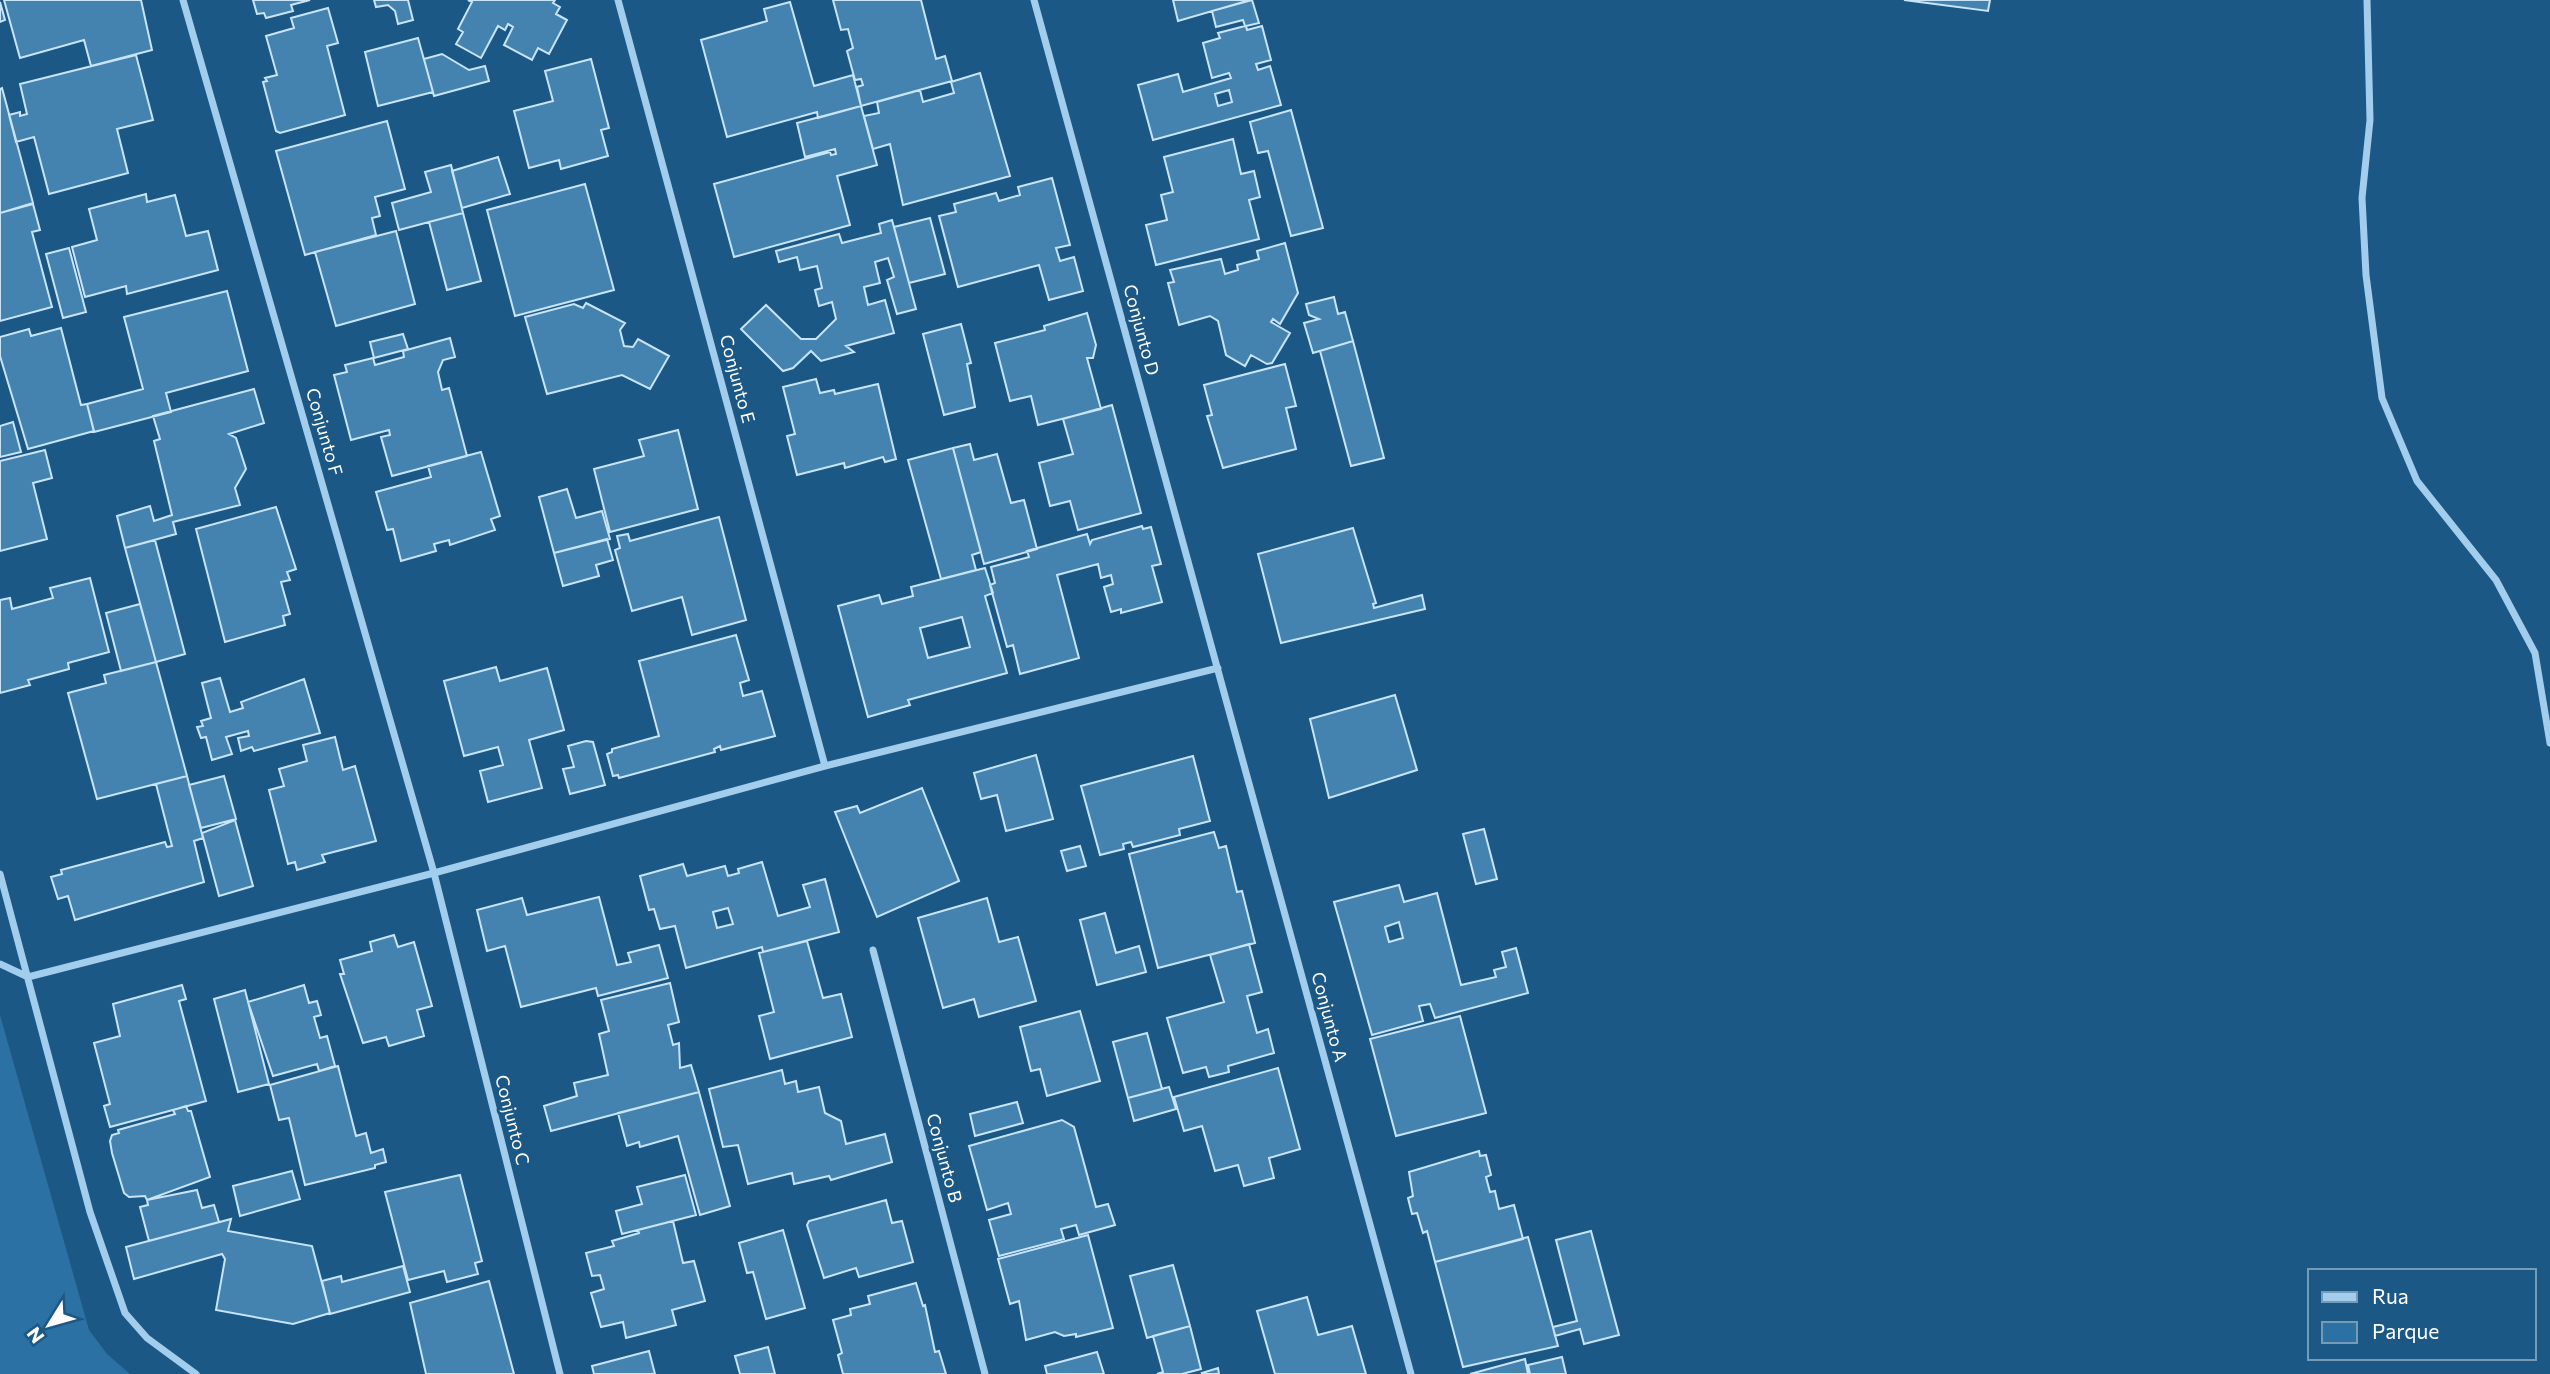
<svg xmlns="http://www.w3.org/2000/svg" width="2550" height="1374" font-family="Commissioner,sans-serif">
<style>
.green{fill:#2b71a3}
.building{fill:#4482b0;stroke:#c8e4f9;stroke-width:2;fill-rule:evenodd}
.lines{fill:none;stroke-linecap:round;stroke-linejoin:round}
.minor{stroke:#a3cdec;stroke-width:7}
.labels{text-anchor:middle;stroke-width:6;stroke-linejoin:round;paint-order:stroke}
.street-label{font-size:18px;fill:#fff;stroke:#1b5886}
</style>
<rect width="100%" height="100%" fill="#1b5886"/>
<path class="green" d="M0 1015 89 1330 107 1354 130 1374H0Z"/>
<path class="building" d="M4 0H141L152 50 91 66 84 40 20 58Z
M253 0H310L291 5 293 11 266 18 264 13 257 14Z
M374 0H408L413 20 398 24 395 11 388 5 376 7Z
M468 0H555L553 3 560 7 556 14 567 20 549 54 538 48 532 60 504 45 513 27 508 24 505 30 498 26 481 58 456 44 463 32 458 29 472 2Z
M833 0H921L936 59 945 56 952 81 861 106 857 87 863 85 861 79 855 80 847 51 853 48 848 29 841 30Z
M1173 0H1250L1178 21Z
M1252 0 1259 23 1246 26 1247 30 1262 26 1271 60 1256 64 1258 70 1270 66 1281 105 1153 140 1138 85 1178 74 1183 92 1231 78 1229 73 1212 78 1203 43 1220 38 1218 33 1245 26 1243 20 1216 27 1212 11ZM1229 90 1232 102 1218 106 1215 94Z
M1904 0H1990L1988 11Z
M0 2 5 20 0 22Z
M790 2 814 86 853 75 861 106 818 118 817 112 727 137 701 40 767 21 764 9Z
M328 8 338 43 327 46 345 115 280 133 276 131 263 82 267 81 265 78 277 75 266 36 294 28 291 18Z
M418 38 433 92 378 106 365 52Z
M442 54 469 70 485 66 489 81 434 96 424 59Z
M136 55 153 120 117 129 128 173 49 194 34 137 16 142 9 115 20 112V116L27 114 20 84Z
M591 59 609 128 601 130 608 156 561 169 559 160 529 168 514 111 553 101 545 71Z
M980 73 1010 176 903 205 890 144 873 149 864 116 879 113 877 102 920 90 923 102 954 93 951 82Z
M2 88 33 203 0 213V89Z
M861 106 877 165 837 176 850 225 734 257 714 184 830 152 831 155 836 154 835 149 805 157 797 123Z
M1291 110 1323 228 1291 236 1268 151 1258 153 1250 122Z
M387 121 405 189 375 197 380 216 372 218 376 235 305 255 276 151Z
M1233 139 1241 174 1254 171 1260 197 1249 200 1259 239 1156 265 1146 225 1167 220 1161 195 1173 192 1164 157Z
M498 157 510 194 462 208 452 171Z
M451 165 463 213 399 230 392 203 431 192 425 172Z
M1052 178 1070 245 1056 248 1060 261 1074 257 1083 291 1049 300 1039 265 958 287 939 216 956 212 954 204 996 193 999 201 1020 195 1018 187Z
M585 184 614 290 515 316 487 210Z
M146 194 147 202 175 195 186 236 208 231 218 270 127 294 126 286 85 297 72 247 97 240 89 209Z
M33 204 40 230 32 232 52 307 0 321V213Z
M463 213 481 281 447 290 429 222Z
M930 218 945 274 909 283 894 227Z
M892 220 916 309 897 314 887 280 894 277 888 258 875 262 880 283 864 287 868 305 885 300 894 333 846 346 854 352 821 361 811 351 793 368 783 371 741 329 766 305 801 339H816L836 319 832 302 819 306 815 290 822 288 817 266 800 270 797 257 779 262 776 251 839 234 842 243 881 233 879 224Z
M396 231 415 304 336 326 315 252Z
M1285 243 1298 293 1280 324 1273 319 1271 322 1290 333 1272 363 1267 364 1251 355 1245 366 1226 355 1218 321 1210 316 1179 325 1168 283 1174 282 1170 270 1221 259 1225 274 1238 270 1237 265 1259 259 1257 251Z
M69 248 86 312 63 318 46 254Z
M227 291 248 371 166 393 171 412 94 432 87 404 143 389 124 317Z
M1334 297 1338 314 1345 312 1353 341 1313 353 1304 323 1319 319 1309 315 1306 304Z
M586 303 625 323 620 330 624 346 633 347 638 339 669 356 650 389 622 375 547 394 525 317 574 304 583 308Z
M1087 313 1096 345 1093 358H1087L1101 409 1038 425 1031 396 1010 401 995 343 1045 330 1044 326Z
M961 324 971 363 967 364 975 407 944 415 923 334Z
M61 328 81 405 87 404 94 431 28 449 0 356V337L29 329 31 336Z
M403 334 408 349 374 358 370 342Z
M450 338 455 357 443 360 438 372 442 390 449 388 467 456 392 476 381 437 390 435 389 430 351 440 334 375 347 372 345 365 373 358 375 365 404 357 403 351Z
M1353 341 1384 458 1351 466 1320 351Z
M1285 364 1296 406 1286 408 1296 449 1223 468 1207 416 1212 415 1204 385Z
M816 379 820 393 834 390 835 394 878 384 896 459 885 462 883 457 845 468 844 463 797 475 787 436 795 434 783 387Z
M254 389 264 423 229 434 236 438 246 469 235 488 240 505 173 522 176 534 125 548 117 516 150 506 154 521 172 515 154 441 160 439 153 416Z
M1112 405 1141 513 1078 530 1070 501 1050 506 1039 463 1073 454 1063 419Z
M13 422 21 452 0 457V426Z
M678 430 698 509 610 532 594 469 644 456 639 440Z
M970 444 974 460 997 454 1011 503 1024 500 1037 549 984 564 953 448Z
M953 448 981 552 972 555 976 570 941 579 908 460Z
M45 450 52 478 33 483 47 539 0 551V461Z
M481 452 500 516 491 519 495 530 450 545 449 540 434 544 436 551 401 561 393 529 387 530 376 492 431 477 428 466Z
M567 489 576 518 602 511 610 539 554 553 539 497Z
M276 507 296 569 287 572 290 580 281 582 290 614 283 616 285 625 225 642 196 529Z
M719 517 746 620 692 635 682 597 632 611 615 550 620 548 617 536 628 534 630 541Z
M1142 526 1143 529 1151 527 1161 564 1152 566 1162 602 1121 613V609L1111 612 1104 587 1113 584 1111 575 1101 578 1098 564 1057 575 1079 658 1020 674 1013 645 1007 647 990 585 995 583 991 567 1029 557 1027 551 1087 534 1090 544 1092 540Z
M1353 528 1376 603 1373 604 1374 608 1422 595 1425 609 1281 643 1258 554Z
M607 539 613 560 596 565 599 576 563 586 554 553Z
M155 540 185 654 156 662 125 548Z
M985 568 993 593 985 596 1007 673 908 700 910 705 868 717 838 606 879 595 882 604 913 596 911 587ZM962 617 970 647 928 658 920 628Z
M90 578 109 652 68 663 69 669 28 680 30 685 0 693V600L10 598 12 609 53 598 50 588Z
M140 604 156 662 121 671 106 613Z
M736 635 749 680 740 683 743 696 762 691 775 736 721 750 720 746 714 749 715 752 619 778 618 775 613 776 607 754 612 752V749L659 736 639 661Z
M156 662 187 776 97 799 68 693 106 683 104 675Z
M496 667 500 681 547 668 564 730 529 740 542 788 488 802 480 771 503 765 498 747 464 756 444 681Z
M220 678 230 712 243 708 241 702 304 679 320 733 254 751 252 747 241 751 238 738 249 736 248 731 226 737 232 754 212 760 206 737 201 738 197 727 203 726 201 721 211 718 202 683Z
M1395 695 1417 770 1329 798 1310 719Z
M335 737 343 770 355 766 376 841 322 855 325 862 297 870 295 862 288 864 269 790 284 786 279 769 307 761 303 745Z
M586 741 593 742 605 785 570 794 563 769 574 767 568 746Z
M1036 755 1053 819 1006 831 997 795 981 799 974 773Z
M1193 756 1210 821 1179 829 1180 835 1176 836 1133 847 1131 842 1123 844 1124 849 1100 855 1081 786Z
M187 776 203 838 194 841 204 882 75 920 68 896 58 899 51 877 62 874 61 870 165 842 167 847 172 846 156 784Z
M224 776 236 819 201 828 189 785Z
M922 788 959 881 877 917 835 812 857 806 860 813Z
M235 820 253 886 219 896 202 833Z
M1484 829 1497 879 1476 884 1463 834Z
M1214 832 1219 848 1226 846 1237 892 1242 891 1255 943 1158 968 1129 854Z
M1080 846 1086 866 1067 871 1061 851Z
M762 862 778 916 810 907 803 885 825 879 839 932 763 952 762 947 686 968 675 926 660 929 654 909 649 910 640 876 683 864 687 876 725 866 728 876 739 873 738 869ZM728 908 733 924 717 928 713 912Z
M1399 885 1404 902 1437 893 1461 985 1496 977 1494 970 1506 967 1502 952 1516 948 1528 993 1435 1018 1430 1004 1419 1006 1423 1021 1372 1035 1334 902ZM1399 922 1403 938 1389 942 1385 927Z
M599 897 617 965 631 962 628 953 659 945 668 978 598 996 596 988 521 1007 505 946 487 951 477 910 522 898 527 915Z
M987 898 999 942 1018 937 1036 1001 979 1017 974 999 943 1008 918 918Z
M1105 913 1116 953 1139 946 1146 972 1097 985 1080 920Z
M394 935 398 947 414 942 432 1006 417 1010 424 1036 389 1046 386 1037 363 1043 340 974H344L340 960 372 951 370 942Z
M807 941 823 998 841 994 852 1037 770 1059 759 1016 774 1012 759 953Z
M1249 944 1262 992 1247 996 1257 1033 1268 1029 1274 1053 1228 1066 1229 1072 1209 1077 1206 1067 1183 1073 1167 1018 1224 1002 1210 955Z
M670 983 679 1022 668 1025 673 1045 679 1043 680 1068 691 1065 699 1092 551 1131 544 1106 577 1096 574 1083 608 1075 599 1034 609 1031 601 1000Z
M182 985 186 999 179 1001 206 1101 110 1127 104 1106 110 1104 94 1043 120 1036 113 1004Z
M304 985 309 1003 317 1001 321 1015 314 1017 320 1038 327 1036 335 1066 319 1071 317 1064 273 1076 248 1002Z
M245 990 269 1084 238 1092 214 999Z
M1080 1011 1100 1081 1047 1096 1040 1069 1031 1071 1020 1027Z
M1460 1016 1486 1113 1396 1136 1370 1039Z
M1147 1033 1162 1089 1128 1098 1113 1042Z
M338 1066 356 1136 366 1133 371 1153 383 1149 386 1162 375 1165V1168L305 1185 289 1118 279 1120 270 1085Z
M1278 1068 1300 1149 1269 1158 1274 1178 1244 1186 1238 1165 1215 1171 1202 1126 1184 1131 1174 1097Z
M782 1070 785 1084 796 1081 798 1092 819 1087 825 1113 841 1121 846 1144 885 1134 892 1162 831 1180 829 1176 794 1184 792 1173 748 1184 738 1145 723 1147 709 1089Z
M1169 1087 1176 1109 1134 1121 1128 1098Z
M699 1092 730 1206 700 1215 678 1136 640 1147 639 1142 627 1146 618 1113Z
M1017 1102 1023 1123 975 1136 970 1114Z
M186 1106 188 1111H191L210 1177 147 1200 145 1196 129 1197 124 1193 112 1153 110 1141 112 1135 119 1133 118 1130 175 1114 173 1110Z
M1062 1120 1074 1127 1096 1207 1108 1204 1115 1225 1079 1235 1076 1225 1061 1229 1064 1239 999 1256 989 1220 1011 1214 1008 1203 987 1210 969 1146Z
M1479 1151 1480 1156 1486 1155 1491 1175 1486 1177 1490 1192 1495 1191 1499 1209 1514 1205 1523 1239 1435 1262 1427 1231 1423 1233 1417 1213 1412 1214 1408 1198 1413 1196 1409 1172Z
M292 1171 300 1199 240 1216 233 1186Z
M460 1175 482 1261 475 1263 478 1274 447 1282 444 1271 408 1280 385 1192Z
M685 1175 696 1215 622 1234 616 1211 642 1204 637 1187Z
M197 1190 202 1208 214 1205 219 1222 149 1241 140 1207 148 1205 147 1200Z
M886 1200 892 1223 902 1221 913 1262 859 1277 856 1268 824 1278 807 1225 809 1221Z
M231 1219 228 1231 312 1246 330 1313 293 1324 216 1310 225 1259 222 1254 134 1279 126 1247Z
M673 1221 683 1263 694 1261 705 1301 672 1310 676 1325 626 1338 623 1322 601 1327 591 1293 604 1289 600 1275 592 1276 586 1253 614 1246 612 1241 639 1233 638 1230Z
M783 1230 805 1308 766 1319 753 1272 747 1273 739 1243Z
M1591 1231 1619 1335 1584 1344 1580 1329 1555 1336 1553 1327 1577 1321 1556 1240Z
M1088 1235 1113 1328 1076 1337V1334L1064 1336 1055 1332 1026 1340 1019 1301 1010 1304 998 1259Z
M1528 1237 1558 1346 1463 1367 1435 1262Z
M1173 1265 1190 1326 1147 1338 1130 1276Z
M403 1266 410 1292 330 1314 322 1281 341 1276 342 1282Z
M489 1281 514 1374H426L410 1303Z
M916 1283 923 1306 925 1305 935 1352 939 1351 946 1374H843L838 1355 842 1353 833 1320 851 1315 850 1309 870 1304 868 1296Z
M1307 1297 1318 1335 1352 1326 1366 1374H1275L1257 1311Z
M1190 1326 1201 1369 1182 1374H1157L1163 1372 1153 1336Z
M768 1347 775 1374H740L735 1356Z
M649 1351 655 1374H594L592 1366Z
M1097 1352 1104 1374H1047L1045 1366Z
M1562 1357 1566 1374H1530L1528 1365Z
M1525 1359 1528 1374H1470Z
M1218 1368 1219 1374H1203L1202 1373Z"/>
<g class="lines">
<path class="minor" d="M183 0 434 873 560 1374
M618 0 825 766
M1034 0 1411 1374
M2367 0 2370 120 2362 198 2366 275 2382 398 2417 481 2496 580 2535 653 2550 743
M0 874 90 1212 125 1313 147 1338 196 1374
M873 950 985 1374
M0 964 28 977 434 873 825 766 1218 668"/>
</g>
<g class="labels">
<g class="street-label">
<text transform="translate(1141 330) rotate(75)" y="6">Conjunto D</text>
<text transform="translate(737 379) rotate(75)" y="6">Conjunto E</text>
<text transform="translate(324 432) rotate(74)" y="6">Conjunto F</text>
<text transform="translate(1329 1017) rotate(75)" y="6">Conjunto A</text>
<text transform="translate(512 1120) rotate(76)" y="6">Conjunto C</text>
<text transform="translate(944 1158) rotate(75)" y="6">Conjunto B</text>
</g>
</g>
<rect x="2308" y="1269" width="228" height="91" fill="#1b5886" stroke="#769bb6" stroke-width="2"/>
<rect x="2322" y="1292" width="35" height="10" fill="#a3cdec" stroke="#769bb6" stroke-width="2"/>
<text x="2372" y="1304" font-size="21" fill="#ffffff">Rua</text>
<rect x="2322" y="1322" width="35" height="21" fill="#2b71a3" stroke="#769bb6" stroke-width="2"/>
<text x="2372" y="1339" font-size="21" fill="#ffffff">Parque</text>
<g transform="translate(49 1325) rotate(233)" stroke="#1b5886" stroke-width="5" paint-order="stroke">
<path d="M0-5L12 26L0 18L-12 26Z" fill="#ffffff"/>
<text y="-10" font-size="19" font-weight="bold" text-anchor="middle" fill="#ffffff">N</text>
</g>
</svg>
